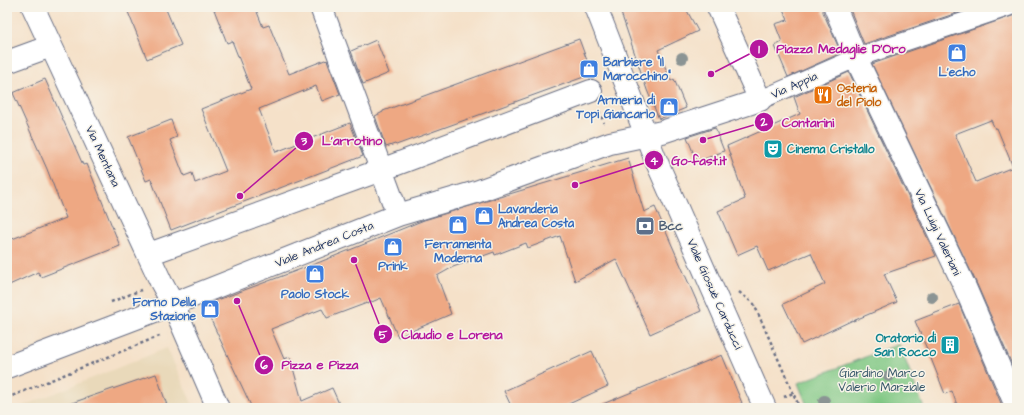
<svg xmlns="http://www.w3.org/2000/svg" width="1024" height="415" font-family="'Architects Daughter',sans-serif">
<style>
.built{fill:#e9d9ba}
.green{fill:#80c884;stroke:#4e7c71}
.building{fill:#eea883;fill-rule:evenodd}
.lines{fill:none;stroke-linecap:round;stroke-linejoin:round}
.pedestrian-casing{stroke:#676d83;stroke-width:20}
.minor-casing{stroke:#676d83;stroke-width:24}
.tertiary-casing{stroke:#676d83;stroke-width:24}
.path{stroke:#676d83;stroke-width:2.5;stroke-dasharray:3 3;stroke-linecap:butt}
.pedestrian{stroke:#fff;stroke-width:18}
.minor{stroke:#fff;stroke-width:22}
.tertiary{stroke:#fff;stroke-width:22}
.tree{fill:#8b9494}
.labels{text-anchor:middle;stroke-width:3;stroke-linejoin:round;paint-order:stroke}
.shop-label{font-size:12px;font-weight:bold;fill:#366cbe;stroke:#f7f3e8}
.street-label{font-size:12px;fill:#1b2f5e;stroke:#f7f3e8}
.food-label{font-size:12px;font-weight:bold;fill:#c56008;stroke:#f7f3e8;text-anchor:start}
.culture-label{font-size:12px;font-weight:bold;fill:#0d838f;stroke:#f7f3e8;text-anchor:start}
.service-label{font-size:12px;font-weight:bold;fill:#4e5e75;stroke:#f7f3e8;text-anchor:start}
.park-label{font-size:12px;fill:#345568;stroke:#f7f3e8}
.leader{fill:none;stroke:#b5179e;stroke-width:1.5}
.callout-dot{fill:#b5179e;stroke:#f7f3e8;stroke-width:1.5}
.mark-label{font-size:12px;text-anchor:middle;font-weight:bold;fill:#fff}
.callout-label{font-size:13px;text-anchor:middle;font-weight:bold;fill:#b5179e;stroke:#f7f3e8;stroke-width:3;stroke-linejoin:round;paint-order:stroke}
</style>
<rect width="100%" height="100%" fill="#f7f3e8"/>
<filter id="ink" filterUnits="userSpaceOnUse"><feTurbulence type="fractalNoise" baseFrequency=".025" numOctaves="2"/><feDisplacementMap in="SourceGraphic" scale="8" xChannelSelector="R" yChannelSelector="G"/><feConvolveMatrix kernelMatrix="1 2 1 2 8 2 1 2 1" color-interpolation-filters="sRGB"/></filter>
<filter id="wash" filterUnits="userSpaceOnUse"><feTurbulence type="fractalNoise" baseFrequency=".012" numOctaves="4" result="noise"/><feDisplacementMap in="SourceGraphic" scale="16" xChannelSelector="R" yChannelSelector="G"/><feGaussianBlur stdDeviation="0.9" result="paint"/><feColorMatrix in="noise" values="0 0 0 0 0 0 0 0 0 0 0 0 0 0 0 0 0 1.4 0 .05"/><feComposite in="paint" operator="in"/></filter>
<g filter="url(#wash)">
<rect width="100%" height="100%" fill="#f5e1c9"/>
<path class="built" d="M167 348 194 408H18Z"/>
<path class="green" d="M899 344 924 408H808L798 383Z"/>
<g id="blocks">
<path class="building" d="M126 7H165L181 45 147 59Z
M213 7H255L263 27 269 25 289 74 325 60 326 61 327 60 340 94 322 101 316 86 259 109 276 152 350 123 363 156 171 230 151 179 146 181 128 137 171 120 177 137 170 140 184 176 192 173 195 183 226 171 201 109 251 89 232 41 227 43Z
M619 7H685L698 31 658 50 671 81 674 79 686 108 659 119 647 90Z
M782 7H823V12L841 53 788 77 775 46 782 42 775 24 788 20Z
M849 7H975L864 44Z
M1015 15 1017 29V376L975 280 872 64ZM991 120 995 129 997 128 1013 167 976 182 955 134Z
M579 39 592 74 396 145 395 144 386 147 375 116 383 112V111Z
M376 40 389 73 363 84 351 51Z
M849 72 936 256 884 274 897 302 853 321V320L802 344 783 304 825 284 811 253 768 271 757 246 737 255 718 211 745 199 727 146 800 114 794 97Z
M45 79 83 165 87 164 120 246 41 277 38 272 7 286V241L66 218 47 169 13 93Z
M715 128 724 151 697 162 687 137Z
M628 158 644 212 655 207 701 311 650 334 616 259 575 281 560 236 528 248 526 243 495 255 494 252 453 267 437 276 451 314 398 337 381 298 367 304V303L327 318 322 309 271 329 284 359 290 357 302 401 332 388 341 408H252L204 305 320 262 424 220Z
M959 304 1003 408H958L952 391 945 394 930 356 915 321Z
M592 351 608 386 560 408H512L504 391Z
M722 355 742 403 730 408H593Z
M156 374 168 408H66V405Z"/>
</g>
</g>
<g filter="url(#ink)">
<use href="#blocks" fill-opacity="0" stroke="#676d83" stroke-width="1"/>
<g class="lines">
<g class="pedestrian-casing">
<path id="pedestrian" d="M760 100 856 58 1008 7"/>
</g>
<g class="minor-casing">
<path id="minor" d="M33 7 161 282 173 304 218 408
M321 7 398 215
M835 7 856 58 964 285 1017 408
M7 62 51 46
M149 254 381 170 591 91
M7 367 173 304 398 215 476 192 610 143 662 132 760 100 718 7"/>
</g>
<g class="tertiary-casing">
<path id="tertiary" d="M596 7 655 158 765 408"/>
</g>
<path class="path" d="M599 111 604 123
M739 292 754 304 793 393
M111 302 141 290
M784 397 793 393 800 408
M7 398 162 335"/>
<use href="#pedestrian" class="pedestrian"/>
<use href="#minor" class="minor"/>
<use href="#tertiary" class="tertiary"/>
</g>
<g class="tree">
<circle cx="682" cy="58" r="6"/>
<circle cx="932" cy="297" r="6"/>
<circle cx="889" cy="376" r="6"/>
<circle cx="824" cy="401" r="6"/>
</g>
</g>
<defs>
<g id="shop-square" transform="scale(1)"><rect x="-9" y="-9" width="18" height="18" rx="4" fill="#3f7fe0" stroke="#f7f3e8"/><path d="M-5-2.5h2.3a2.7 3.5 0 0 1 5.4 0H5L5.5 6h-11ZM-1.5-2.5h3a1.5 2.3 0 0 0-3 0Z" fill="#fff"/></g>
<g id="restaurant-square" transform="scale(1)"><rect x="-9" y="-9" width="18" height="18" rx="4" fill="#e8710a" stroke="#f7f3e8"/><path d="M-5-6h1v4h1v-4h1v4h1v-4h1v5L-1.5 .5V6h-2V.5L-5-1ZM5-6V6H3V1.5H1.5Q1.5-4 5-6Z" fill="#fff"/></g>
<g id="theatre-square" transform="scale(1)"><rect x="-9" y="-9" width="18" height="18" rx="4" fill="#0f9aa8" stroke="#f7f3e8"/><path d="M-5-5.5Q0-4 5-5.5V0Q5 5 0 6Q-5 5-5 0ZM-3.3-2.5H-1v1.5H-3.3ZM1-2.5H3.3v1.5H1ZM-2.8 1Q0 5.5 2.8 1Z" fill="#fff"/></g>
<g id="bank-square" transform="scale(1)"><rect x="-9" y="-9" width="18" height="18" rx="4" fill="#5c6f8a" stroke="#f7f3e8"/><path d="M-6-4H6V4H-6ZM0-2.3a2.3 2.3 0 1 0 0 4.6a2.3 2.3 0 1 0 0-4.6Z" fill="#fff"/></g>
<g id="building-square" transform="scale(1)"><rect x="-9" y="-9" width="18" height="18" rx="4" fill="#0f9aa8" stroke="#f7f3e8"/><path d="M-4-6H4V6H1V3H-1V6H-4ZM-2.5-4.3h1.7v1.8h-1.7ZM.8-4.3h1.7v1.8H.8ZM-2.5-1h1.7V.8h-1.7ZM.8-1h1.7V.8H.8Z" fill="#fff"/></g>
</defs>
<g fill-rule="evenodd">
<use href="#shop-square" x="957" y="53"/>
<use href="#shop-square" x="589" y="69"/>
<use href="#restaurant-square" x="823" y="95"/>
<use href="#shop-square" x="669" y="107"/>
<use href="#theatre-square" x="773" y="149"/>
<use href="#shop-square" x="484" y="216"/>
<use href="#shop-square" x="458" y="225"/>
<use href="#bank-square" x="645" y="226"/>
<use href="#shop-square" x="393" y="247"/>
<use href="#shop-square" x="315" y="274"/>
<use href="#shop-square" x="210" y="309"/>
<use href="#building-square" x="950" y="345"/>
</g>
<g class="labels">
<g class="shop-label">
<text x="603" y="66" text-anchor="start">Barbiere "Il<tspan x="603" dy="14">Marocchino"</tspan></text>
<text x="957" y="76">L'echo</text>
<text x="655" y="104" text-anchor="end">Armeria di<tspan x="655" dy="14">Topi Giancarlo</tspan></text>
<text x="498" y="213" text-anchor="start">Lavanderia<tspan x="498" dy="14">Andrea Costa</tspan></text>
<text x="458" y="248">Ferramenta<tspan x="458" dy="14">Moderna</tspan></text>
<text x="393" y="270">Prink</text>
<text x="315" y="298">Paolo Stock</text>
<text x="196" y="306" text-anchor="end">Forno Della<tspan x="196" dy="14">Stazione</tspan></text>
</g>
<g class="street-label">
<text transform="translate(794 85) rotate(-24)" y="4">Via Appia</text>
<text transform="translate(103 156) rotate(65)" y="4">Via Mentana</text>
<text transform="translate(938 232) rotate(65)" y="4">Via Luigi Valeriani</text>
<text transform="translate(324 244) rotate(-22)" y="4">Viale Andrea Costa</text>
<text transform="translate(715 294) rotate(66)" y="4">Viale Giosuè Carducci</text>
</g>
<g class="food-label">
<text x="837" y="92">Osteria<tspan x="837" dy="14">del Piolo</tspan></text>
</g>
<g class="culture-label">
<text x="787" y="153">Cinema Cristallo</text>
<text x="936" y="342" text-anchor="end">Oratorio di<tspan x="936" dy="14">San Rocco</tspan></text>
</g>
<g class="service-label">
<text x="659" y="230">Bcc</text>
</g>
<g class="park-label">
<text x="882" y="377">Giardino Marco<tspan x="882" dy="14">Valerio Marziale</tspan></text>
</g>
</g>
<path class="leader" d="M711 74L759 49M703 140L764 122M240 196L304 141M575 185L654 160M354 260L383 334M237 301L264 365"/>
<g class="callout-dot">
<circle cx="711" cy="74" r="4"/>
<circle cx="703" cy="140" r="4"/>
<circle cx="240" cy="196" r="4"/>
<circle cx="575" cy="185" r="4"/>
<circle cx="354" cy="260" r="4"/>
<circle cx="237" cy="301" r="4"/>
<circle cx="759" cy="49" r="10"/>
<circle cx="764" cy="122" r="10"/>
<circle cx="304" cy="141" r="10"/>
<circle cx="654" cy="160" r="10"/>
<circle cx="383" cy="334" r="10"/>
<circle cx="264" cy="365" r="10"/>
</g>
<g class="mark-label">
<text x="759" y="53">1</text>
<text x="764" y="126">2</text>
<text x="304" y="145">3</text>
<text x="654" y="165">4</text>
<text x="383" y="339">5</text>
<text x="264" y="369">6</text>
</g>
<g class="callout-label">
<text x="841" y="53">Piazza Medaglie D'Oro</text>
<text x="808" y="127">Contarini</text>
<text x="352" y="145">L'arrotino</text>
<text x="699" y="165">Go-fast.it</text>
<text x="452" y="339">Claudio e Lorena</text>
<text x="320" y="369">Pizza e Pizza</text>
</g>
<rect width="1024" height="415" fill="none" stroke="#f7f3e8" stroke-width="24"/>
</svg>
